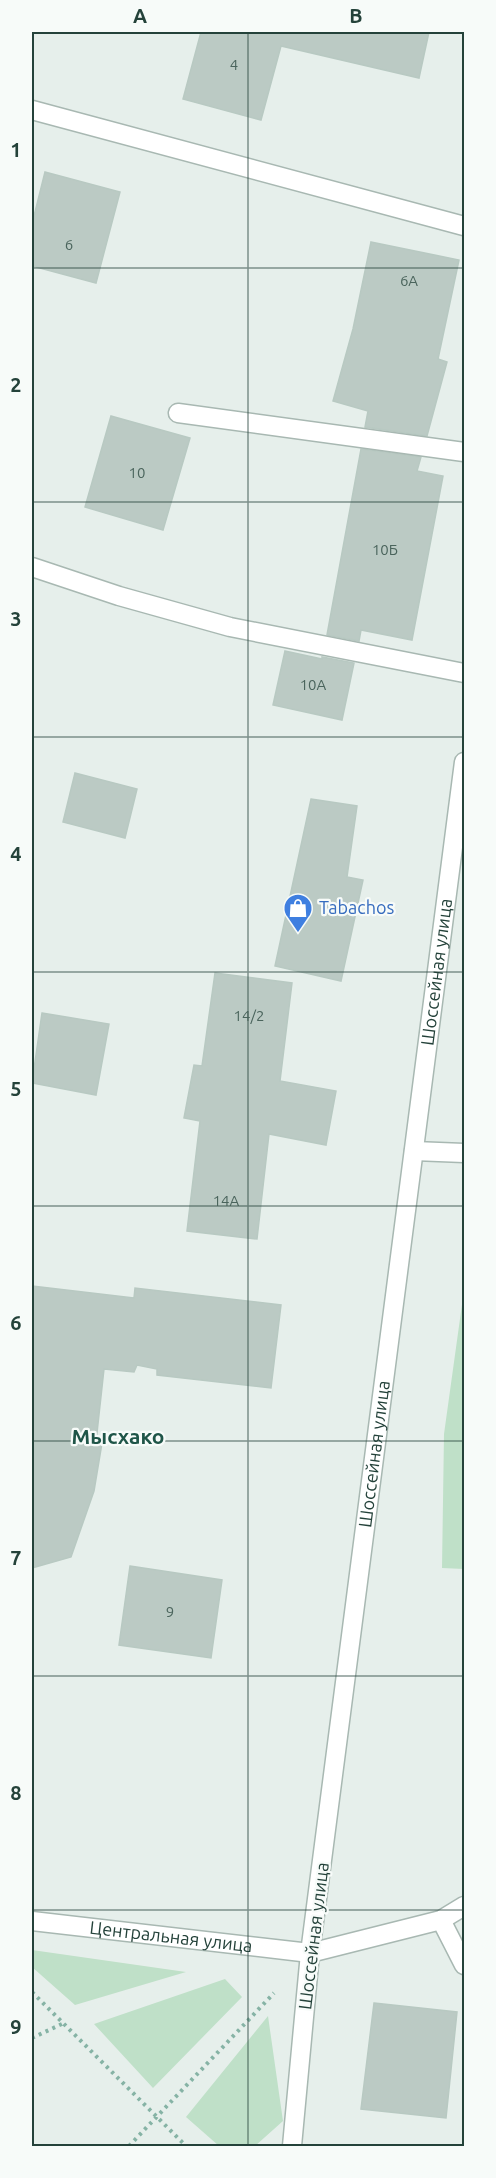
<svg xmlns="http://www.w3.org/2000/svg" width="496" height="2178" font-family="Ubuntu,sans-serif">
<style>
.green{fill:#bfe0c8}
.building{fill:#bbcac4;stroke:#b8c9c2;stroke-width:1.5}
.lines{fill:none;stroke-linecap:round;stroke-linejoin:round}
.service-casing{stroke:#a8b8b2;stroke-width:21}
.minor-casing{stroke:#a8b8b2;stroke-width:21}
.tertiary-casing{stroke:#a8b8b2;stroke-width:21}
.path{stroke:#86b3a5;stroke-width:4;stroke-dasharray:3 4.5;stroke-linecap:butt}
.service{stroke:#fff;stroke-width:18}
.minor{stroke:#fff;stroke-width:18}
.tertiary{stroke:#fff;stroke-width:18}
.grid{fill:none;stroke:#24423a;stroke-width:1.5;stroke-opacity:0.55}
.labels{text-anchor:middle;stroke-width:4.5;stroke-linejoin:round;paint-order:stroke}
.number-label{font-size:15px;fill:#4a645c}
.shop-label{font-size:18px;fill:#366cbe;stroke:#f7fbf9;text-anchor:start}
.street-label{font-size:18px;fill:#24423a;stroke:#f7fbf9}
.quarter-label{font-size:21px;font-weight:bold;fill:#1f5548;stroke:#f7fbf9}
.neatline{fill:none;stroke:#24423a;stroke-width:2}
.grid-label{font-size:20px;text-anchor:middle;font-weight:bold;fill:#24423a}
</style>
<rect width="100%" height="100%" fill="#e6efeb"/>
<path class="green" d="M464 1290V1569L442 1568 444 1434Z
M32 1950 186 1972 75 2005 32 1967Z
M225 1979 242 1997 153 2088 94 2024Z
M268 2016 283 2121 255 2146H219L186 2117Z"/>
<path class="building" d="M201 32H429L419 78 281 46 261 120 183 99Z
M45 172 120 192 96 283 32 266V224Z
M371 242 459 260 438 359 447 362 427 436 365 427 368 411 333 401 353 329Z
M111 416 190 438 163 530 85 507Z
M361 449 421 457 417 471 443 476 412 640 361 630 359 641 327 635Z
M285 651 322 659V657L354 663 342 720 273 705Z
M75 773 137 789 125 838 63 822Z
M311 799 357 806 347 877 363 880 341 981 275 966Z
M215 973 292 983 280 1081 336 1091 326 1145 269 1134 257 1239 187 1231 200 1121 184 1118 194 1065 202 1066Z
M42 1013 109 1024 96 1095 32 1083Z
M32 1286 134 1298 135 1288 281 1305 271 1388 157 1375V1369L137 1365 134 1372 104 1369 96 1442 102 1443 94 1491 71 1557 32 1568Z
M130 1566 222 1580 211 1658 119 1645Z
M374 2003 457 2012 446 2118 361 2109Z"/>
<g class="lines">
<g class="service-casing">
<path id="service" d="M32 110 464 226
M178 413 464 452
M32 567 119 596 230 627 464 673
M441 1920 464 1965
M310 1953 441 1920 464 1906"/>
</g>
<g class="minor-casing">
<path id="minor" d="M414 1151 464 1153
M292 2146 310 1953"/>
</g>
<g class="tertiary-casing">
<g id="tertiary">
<path id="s1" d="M32 1921 310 1953 464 762"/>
</g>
</g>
<path class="path" d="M32 1992 186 2146
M32 2038 64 2023
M129 2146 274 1993"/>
<use href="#service" class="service"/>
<use href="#minor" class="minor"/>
<use href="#tertiary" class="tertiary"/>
</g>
<path class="grid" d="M248 32V2146M32 268H464M32 502H464M32 737H464M32 972H464M32 1206H464M32 1441H464M32 1676H464M32 1910H464"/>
<defs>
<g id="shop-pin" transform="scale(1.5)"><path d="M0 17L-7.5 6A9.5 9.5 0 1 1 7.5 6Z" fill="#3f7fe0" stroke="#f7fbf9"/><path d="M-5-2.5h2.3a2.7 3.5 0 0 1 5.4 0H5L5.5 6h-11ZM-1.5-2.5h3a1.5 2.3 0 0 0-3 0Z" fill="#fff"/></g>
</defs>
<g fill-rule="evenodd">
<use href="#shop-pin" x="298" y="908"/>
</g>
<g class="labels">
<g class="number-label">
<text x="234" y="70">4</text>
<text x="69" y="250">6</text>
<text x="409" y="286">6А</text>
<text x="137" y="478">10</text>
<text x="385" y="555">10Б</text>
<text x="313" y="690">10А</text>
<text x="249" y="1021">14/2</text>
<text x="226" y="1206">14А</text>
<text x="170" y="1617">9</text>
</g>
<g class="shop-label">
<text x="319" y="914">Tabachos</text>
</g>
<g class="street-label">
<text dy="6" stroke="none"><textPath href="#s1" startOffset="1269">Шоссейная улица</textPath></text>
<text dy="6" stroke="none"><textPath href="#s1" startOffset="783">Шоссейная улица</textPath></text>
<text transform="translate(314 1936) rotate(-83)" y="6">Шоссейная улица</text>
<text dy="6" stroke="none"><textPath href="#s1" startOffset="140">Центральная улица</textPath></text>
</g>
<g class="quarter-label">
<text x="118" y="1444">Мысхако</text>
</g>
</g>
<rect width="496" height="2178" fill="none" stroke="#f7fbf9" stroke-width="66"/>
<rect x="33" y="33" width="430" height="2112" class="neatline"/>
<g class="grid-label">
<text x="140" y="23">A</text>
<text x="356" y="23">B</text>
<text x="16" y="157">1</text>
<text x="16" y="392">2</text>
<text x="16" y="626">3</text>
<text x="16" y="861">4</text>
<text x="16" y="1096">5</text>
<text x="16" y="1330">6</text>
<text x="16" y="1565">7</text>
<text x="16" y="1800">8</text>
<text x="16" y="2034">9</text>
</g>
</svg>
